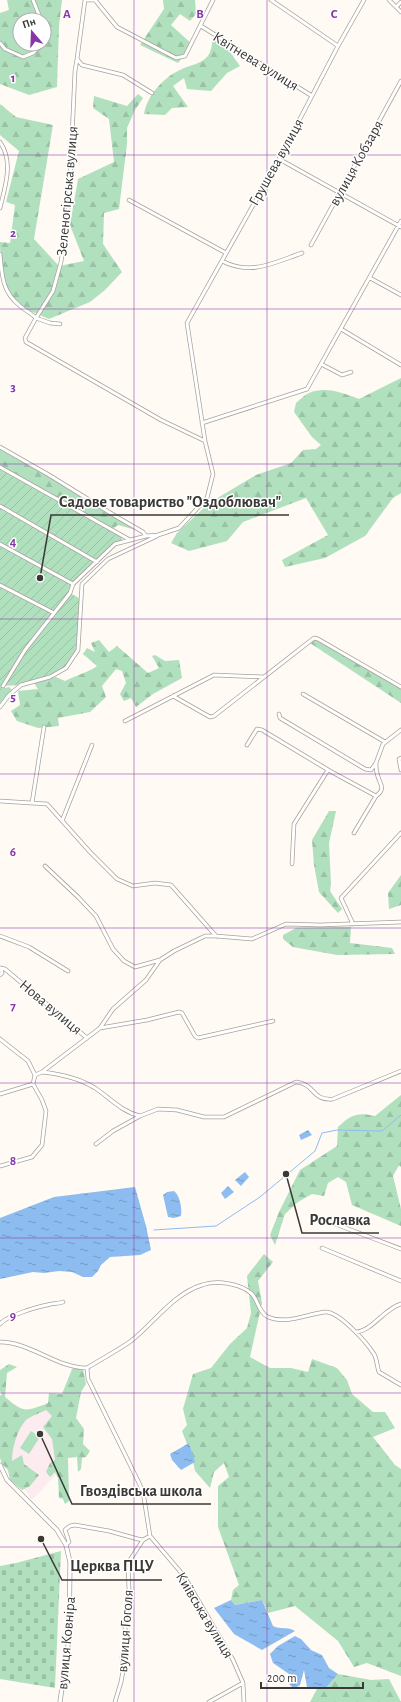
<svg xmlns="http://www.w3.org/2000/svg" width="401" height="1702" font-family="'Alegreya Sans',sans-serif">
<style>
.education{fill:#fcecf0}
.forest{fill:url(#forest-firs);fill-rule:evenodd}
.cemetery{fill:url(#cemetery-stones)}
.garden{fill:url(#garden-furrows)}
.pitch{fill:#b1e0be}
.water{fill:url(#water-ripples)}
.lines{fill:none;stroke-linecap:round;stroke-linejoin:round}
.stream{stroke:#8dbdf0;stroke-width:1}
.minor-casing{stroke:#a8a29c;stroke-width:4.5}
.tertiary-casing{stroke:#a8a29c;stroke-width:5}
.minor{stroke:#fff;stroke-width:3}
.tertiary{stroke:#fff;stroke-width:3.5}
.grid{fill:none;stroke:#8736a5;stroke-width:1;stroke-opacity:0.55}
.labels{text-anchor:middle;stroke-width:3;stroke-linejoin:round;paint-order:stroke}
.street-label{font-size:15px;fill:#3b3936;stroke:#fff}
.grid-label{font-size:13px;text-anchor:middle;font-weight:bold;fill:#8736a5;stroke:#fff;stroke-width:3;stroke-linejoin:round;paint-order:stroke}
.leader{fill:none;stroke:#3b3936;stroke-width:1.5}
.callout-dot{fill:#3b3936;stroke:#fff;stroke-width:1.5}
.callout-label{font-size:16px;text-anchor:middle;font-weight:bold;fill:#3b3936;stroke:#fff;stroke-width:3;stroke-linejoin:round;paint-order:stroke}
</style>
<defs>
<pattern id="forest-firs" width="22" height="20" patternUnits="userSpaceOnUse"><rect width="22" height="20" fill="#b1e0be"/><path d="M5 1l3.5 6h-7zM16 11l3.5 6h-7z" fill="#99c1a4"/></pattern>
<pattern id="cemetery-stones" width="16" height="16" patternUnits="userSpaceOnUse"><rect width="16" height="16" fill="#b1e0be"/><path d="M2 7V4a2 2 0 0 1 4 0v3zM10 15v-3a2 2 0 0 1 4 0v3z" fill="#99c1a4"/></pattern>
<pattern id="garden-furrows" width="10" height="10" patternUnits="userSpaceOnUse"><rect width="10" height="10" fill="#b1e0be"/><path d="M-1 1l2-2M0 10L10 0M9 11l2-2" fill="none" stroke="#99c1a4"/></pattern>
<pattern id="water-ripples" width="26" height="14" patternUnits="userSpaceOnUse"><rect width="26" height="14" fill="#8dbdf0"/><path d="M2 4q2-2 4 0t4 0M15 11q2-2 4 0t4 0" fill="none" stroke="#749bc3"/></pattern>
</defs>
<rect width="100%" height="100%" fill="#fffaf4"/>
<path class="education" d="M58 1402 62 1468 32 1500 2 1455 29 1412Z"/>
<path class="forest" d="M7 0H62L59 26 57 87 29 95 0 84V13L9 10ZM20 20H44V44H20Z
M163 0H195L196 14 190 21 180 14 171 25 193 45 178 63 140 45 164 9Z
M213 39 227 48 240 66 227 73 211 91 187 89 184 78 173 86 188 107 172 108 165 115 144 114C147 95 165 76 182 69 190 65 201 64 207 57 211 53 212 44 213 39Z
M138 94 143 98 135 110 127 128V144L119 209 104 213 103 244 122 272 105 290 90 302 49 319 33 312 31 313C22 308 12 301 7 292 2 284 0 252 0 242L10 243 15 205 6 202 19 151 0 135V104L16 117 53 125 34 239 59 266 84 261 70 225 78 179 114 162 109 119 93 108 94 96 127 106Z
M401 378V493L393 498 365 536 325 558 285 567 282 560 328 535 306 498 243 522 227 541 189 551 171 543 177 533 209 503 256 475 291 463 303 450 316 449 321 445 312 437 294 412 296 403C300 400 304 395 309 393 326 386 343 393 359 399Z
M0 448 10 453 143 532 118 525 111 530 0 467Z
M316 636 401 688V703L310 643Z
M99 640 109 652 117 646 148 673 159 668 152 656 155 655 165 661 179 660 182 678 153 694 136 707 131 698 124 701 120 694 126 683 122 671 116 669 102 686 106 697 90 712 58 718 59 726 38 728 17 721 11 711 20 705 18 691 38 689 34 683 56 677 65 681C73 677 93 670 97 666L83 654 87 648 95 652 91 643Z
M9 687 12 690 0 703V689Z
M329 811H336L329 843 331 884 330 891 342 909 338 913 319 892 314 865 312 840Z
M401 875V905L389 909 388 893Z
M351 927 350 943 392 948 395 954 337 955 293 947 283 939V935L296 928Z
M401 1095V1167L399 1165 393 1176 401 1209V1226L352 1205 346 1182 338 1177 328 1183 324 1196 312 1194 298 1202 285 1214 275 1245 270 1235 279 1212 300 1170 337 1146 338 1127C351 1115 357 1112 375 1116Z
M264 1254 273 1262 258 1281 262 1303 250 1357 270 1368H291L308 1372 312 1359 337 1368 347 1380 352 1394 373 1412H385L395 1428 373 1437 395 1465 401 1469V1676L367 1663 354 1667 338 1641 295 1606 268 1613 262 1600 235 1605 231 1600 233 1590 239 1585 218 1527V1486L229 1477 224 1463 214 1472 210 1488 195 1471 192 1457 182 1431 187 1425 183 1409 193 1374 211 1368 230 1344 247 1328 251 1313 247 1276Z
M9 1364 17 1367 7 1373 5 1397C24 1413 25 1412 48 1403L49 1393 62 1394 72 1369H83L86 1384 81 1392 76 1418 84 1429 83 1444 90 1451 86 1457 82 1458 81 1469 78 1472 77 1457 68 1458 69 1501 65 1504 63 1499 59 1498 58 1478 55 1472 50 1477 46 1472 50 1463 55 1460 52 1439 43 1427 52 1416 46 1410C40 1413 31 1416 26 1420 17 1430 12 1448 12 1461L22 1455 24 1464 39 1475 30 1486 22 1490 10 1480 8 1470 2 1464 0 1458V1396L2 1394 0 1391V1370Z
M338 1674 371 1680 389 1679 401 1702H310L317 1689 326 1688Z"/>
<path class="cemetery" d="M61 1551 55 1688 0 1679V1566L16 1563Z"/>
<path class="garden" d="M0 467 121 536 122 541 115 544 73 584 70 593 81 599 78 650 66 668 50 677 21 685 3 686 0 692Z"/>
<path class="pitch" d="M31 1431 40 1437 29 1454 20 1448Z"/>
<path class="water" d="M308 1130 312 1135 301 1140 299 1135Z
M245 1172 249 1177 241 1186 235 1180Z
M228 1186 234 1192 225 1199 221 1193Z
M135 1187 146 1226 151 1250 140 1255 110 1257 101 1265 98 1271 92 1277H83L72 1272 59 1271 44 1273 33 1272 0 1279V1218L54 1197Z
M174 1191C180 1196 182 1207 181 1216L174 1218 168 1217 163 1195 167 1192Z
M189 1443 195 1462 181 1470 172 1460 170 1454Z
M231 1600 235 1605 262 1600 273 1626C281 1630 287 1626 295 1631L262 1650 234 1634 214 1608Z
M295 1636 301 1639 311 1650 322 1655 329 1668 338 1674 326 1688 317 1689 307 1687 304 1670 300 1685 294 1689 289 1684 296 1679 295 1675 289 1674 273 1663 270 1654 278 1646Z"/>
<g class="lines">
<path class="stream" d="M154 1230 216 1226 260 1197 315 1151 322 1133 337 1130 382 1131 401 1115"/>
<g class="minor-casing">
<path id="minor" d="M33 0 41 20
M85 0H95L117 27 176 58 185 56 213 0
M85 0 77 59 82 65 123 75 152 93
M271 0 338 46
M389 0 401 12
M396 7 401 2
M201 26 312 96
M44 29V33
M0 43 5 49 23 57 33 53 43 44
M0 142C14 162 5 187 0 208
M279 159 401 227
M129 200 226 253
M311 245 401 81
M0 254C2 275 2 291 19 305 24 310 31 313 36 318L25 338 26 342 161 420 205 441
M222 261C251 276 273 263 302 253
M370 278 401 295
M60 324 50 323 36 318 53 291 61 262 69 202 75 71 77 59
M341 329 401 365
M321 364 342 375 351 372
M202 423 307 389 401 221
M0 447 49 475 117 517 143 532 146 536
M0 467 130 540
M0 506 97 562
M0 544 73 584
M0 585 54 613
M3 686 25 650 70 593 73 584 115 544 146 536 158 535 179 528 207 498 213 474 205 441 187 323 279 159 338 46 364 0
M303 694 385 742
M173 696 210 717 214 716 314 638 318 639 401 687
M0 707 9 695 21 685 50 677 66 668 78 650 82 584 108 559 157 536
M279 714 280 718 365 769 371 770 376 763 383 744 401 730
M125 721 214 675 264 677
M247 745 257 729 262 730 330 771 376 796C387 788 379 784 377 773 376 770 376 766 376 763
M401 758 399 759 401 770
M0 801 47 804 90 852 117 879 133 886 155 883 171 885 216 936
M32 803 44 727
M62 821 92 745
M354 833 376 796
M292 864 294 824 328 770
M45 866 78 897 96 916 113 949 124 961 135 967 160 960
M353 924 341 898 401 833
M0 936 29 947 68 971
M0 975 2 973 1 968 5 969 87 1038
M100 1028 147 1020 179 1012 182 1013 195 1036 198 1038 273 1021
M0 1039 28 1061 35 1075
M42 1072C60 1074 79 1078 95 1088 110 1098 122 1112 140 1116
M33 1084 35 1075 42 1072 100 1028 113 1009 146 980 160 960 174 951 205 936H216L252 939 286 924 320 925 401 922
M0 1094 33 1084
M96 1144 113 1131 140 1116 158 1109 177 1110 204 1117H224L296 1082C316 1084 311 1101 333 1099L401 1071
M0 1166 32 1157 42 1145 46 1111 42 1100 33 1084
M330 1222 401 1249
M322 1248 401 1281
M0 1324C6 1316 37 1307 47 1305 53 1303 58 1304 63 1302
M356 1332C372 1331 384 1309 401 1304
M0 1342C31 1342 56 1368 87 1368 101 1359 117 1351 131 1341 154 1323 173 1294 202 1285 216 1280 239 1283 251 1293 258 1299 258 1312 268 1317 286 1325 307 1314 325 1312 339 1311 367 1343 374 1354 377 1359 377 1367 379 1372L401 1385
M87 1368 88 1379 140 1485 144 1498 150 1536 184 1576 233 1660 243 1683 244 1702
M66 1545 69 1542 65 1530 70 1526 75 1525 109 1531 138 1539 143 1540 150 1536
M115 1702 121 1682 123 1671 122 1657 126 1638 125 1627 129 1591 128 1563 143 1540
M209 1702 243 1683"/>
</g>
<g class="tertiary-casing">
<path id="tertiary" d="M0 1465 7 1480 57 1530 66 1545 70 1562 69 1638 60 1702"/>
</g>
<use href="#minor" class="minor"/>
<use href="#tertiary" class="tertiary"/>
</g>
<path class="grid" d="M134 0V1702M267 0V1702M0 155H401M0 309H401M0 464H401M0 619H401M0 774H401M0 928H401M0 1083H401M0 1238H401M0 1393H401M0 1547H401"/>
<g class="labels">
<g class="street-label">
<text transform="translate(256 61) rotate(32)" y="5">Квітнева вулиця</text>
<text transform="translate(276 162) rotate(-61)" y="5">Грушева вулиця</text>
<text transform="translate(356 163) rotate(-61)" y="5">вулиця Кобзаря</text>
<text transform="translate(67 191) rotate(-85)" y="5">Зеленогірська вулиця</text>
<text transform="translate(51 1007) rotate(40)" y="5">Нова вулиця</text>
<text transform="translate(205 1615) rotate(59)" y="5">Київська вулиця</text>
<text transform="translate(125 1631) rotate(-86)" y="5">вулиця Гоголя</text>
<text transform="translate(66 1643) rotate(-85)" y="5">вулиця Ковніра</text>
</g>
</g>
<g class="grid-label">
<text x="67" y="18">A</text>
<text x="200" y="18">B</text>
<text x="334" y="18">C</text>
<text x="13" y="82">1</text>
<text x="13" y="237">2</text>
<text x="13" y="391">3</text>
<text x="13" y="546">4</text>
<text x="13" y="701">5</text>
<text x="13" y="856">6</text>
<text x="13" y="1010">7</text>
<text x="13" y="1165">8</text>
<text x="13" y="1320">9</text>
</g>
<path class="leader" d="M40 578L51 515H289M286 1174L302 1233H379M40 1434L72 1504H211M41 1539L62 1580H162"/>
<g class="callout-dot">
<circle cx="40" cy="578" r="4"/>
<circle cx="286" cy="1174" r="4"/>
<circle cx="40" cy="1434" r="4"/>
<circle cx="41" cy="1539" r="4"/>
</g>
<g class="callout-label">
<text x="170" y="507">Садове товариство "Оздоблювач"</text>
<text x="340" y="1225">Рославка</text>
<text x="141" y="1496">Гвоздівська школа</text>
<text x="112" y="1571">Церква ПЦУ</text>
</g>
<g transform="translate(32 32) rotate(341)"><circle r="19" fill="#ffffff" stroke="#b1b0af"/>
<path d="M0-3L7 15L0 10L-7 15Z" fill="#8736a5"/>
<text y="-6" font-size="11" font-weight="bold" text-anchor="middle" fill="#3b3936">Пн</text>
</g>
<path d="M261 1682v6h102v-6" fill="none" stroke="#3b3936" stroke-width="2"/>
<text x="267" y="1682" font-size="12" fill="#3b3936" stroke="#ffffff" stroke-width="3" paint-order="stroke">200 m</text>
</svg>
